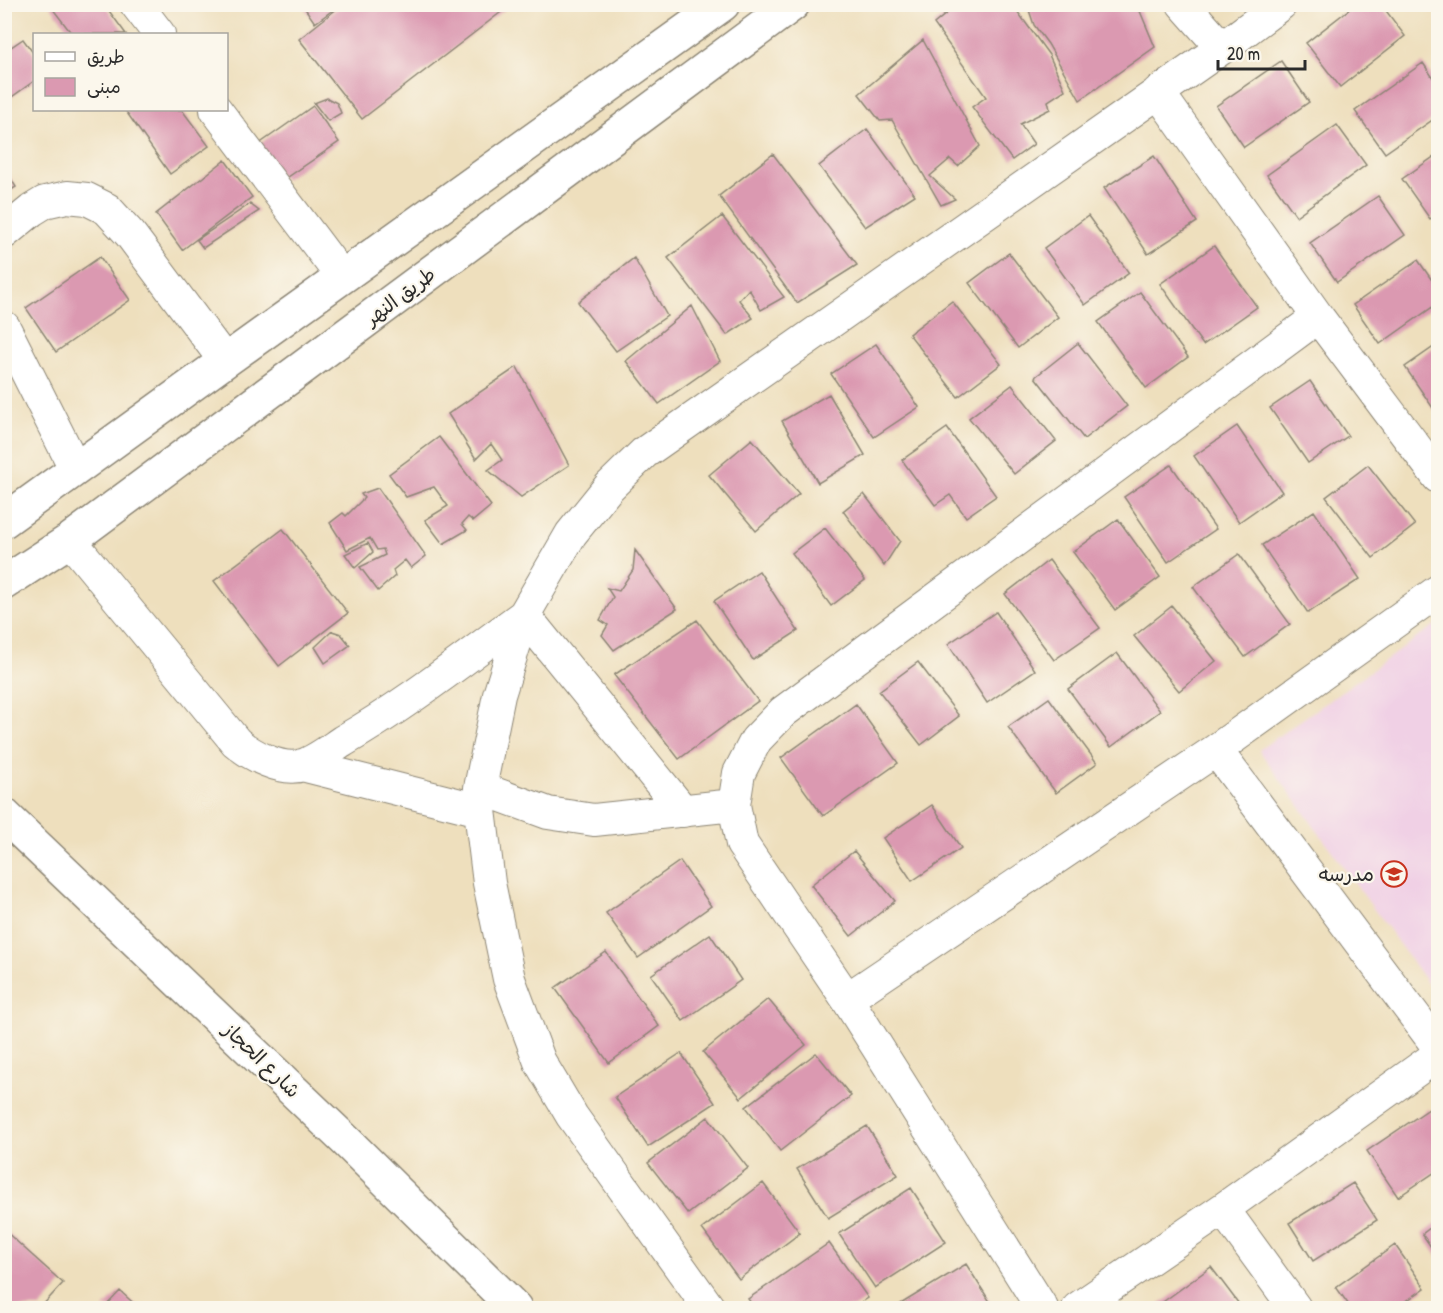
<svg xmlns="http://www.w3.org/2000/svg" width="1443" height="1313" font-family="'Patrick Hand','Playpen Sans Arabic',sans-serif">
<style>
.built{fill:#f0d0e5}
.building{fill:#db99b1}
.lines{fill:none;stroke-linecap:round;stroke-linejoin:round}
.minor-casing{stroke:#8c8574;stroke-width:34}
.major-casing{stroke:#8c8574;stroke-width:36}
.minor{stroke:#fff;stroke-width:32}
.major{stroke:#fff;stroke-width:33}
.labels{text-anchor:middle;stroke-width:4.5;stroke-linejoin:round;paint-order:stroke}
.street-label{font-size:20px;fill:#2b2b2b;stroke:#fbf7ec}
.poi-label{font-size:20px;fill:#2b2b2b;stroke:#fbf7ec;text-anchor:end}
</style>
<rect width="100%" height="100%" fill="#fbf7ec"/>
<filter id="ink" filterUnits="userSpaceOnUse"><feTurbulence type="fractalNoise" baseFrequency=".0167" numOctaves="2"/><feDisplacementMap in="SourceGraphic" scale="12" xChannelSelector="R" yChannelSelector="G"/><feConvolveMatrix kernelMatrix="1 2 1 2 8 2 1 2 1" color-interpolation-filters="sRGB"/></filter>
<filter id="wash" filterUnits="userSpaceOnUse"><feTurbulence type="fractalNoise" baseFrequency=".008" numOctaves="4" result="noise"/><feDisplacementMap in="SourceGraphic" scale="24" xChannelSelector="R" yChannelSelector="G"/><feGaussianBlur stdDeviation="1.35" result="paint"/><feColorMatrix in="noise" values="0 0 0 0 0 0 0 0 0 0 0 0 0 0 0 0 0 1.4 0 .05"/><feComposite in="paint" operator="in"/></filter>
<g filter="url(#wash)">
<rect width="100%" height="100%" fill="#eedfbd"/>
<path class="built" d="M1438 623V998L1259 750Z"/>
<g id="blocks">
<path class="building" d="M49 4H104L126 34H72Z
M302 4H341L315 23Z
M343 4H507L509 6 362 119 299 39Z
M958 4H1012L1049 55 1065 90 1048 101 1050 109 1020 124 1034 144 1012 160 972 107 986 97 934 24Z
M1027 4H1137L1155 47 1080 100 1048 44 1034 25Z
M1356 4H1381L1405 36 1340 87 1306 43Z
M23 39 34 54V81L6 101 4 52Z
M923 40 980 146 958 166 950 159 930 176 955 199 941 205 892 120 880 121 859 94Z
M1281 61 1309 102 1244 147 1216 106Z
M1423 63 1438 85V116L1385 153 1355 111Z
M327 98 337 103 341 113 328 121 314 103Z
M313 106 339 142 285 179 252 149Z
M125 110H182L209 146 170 174Z
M1337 125 1366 165 1296 216 1267 175Z
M867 129 915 195 865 227 819 166Z
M773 154 857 265 797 303 719 196Z
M1438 154V213L1430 219 1402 179Z
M1154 156 1197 222 1148 254 1104 188Z
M225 160 252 197 182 250 156 214Z
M5 169 16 187 5 194Z
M1378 196 1405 235 1337 282 1310 243Z
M250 204 259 211 203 248 197 240Z
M722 216 784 297 761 310 749 289 739 300 753 318 727 335 668 258Z
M1088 216 1129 273 1085 305 1044 248Z
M1214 246 1257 307 1203 345 1160 284Z
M1009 253 1058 317 1018 348 969 283Z
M100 257 130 300 56 352 26 308Z
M634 258 667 316 616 351 578 302Z
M1418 260 1438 289V303L1380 344 1353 305Z
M1140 292 1188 357 1146 388 1098 322Z
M952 301 1001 364 958 397 909 334Z
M692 306 720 361 659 404 626 361Z
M1078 343 1127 406 1084 439 1035 377Z
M876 344 919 407 874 437 831 374Z
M1438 344V409L1435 411 1405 367Z
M517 367 569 465 521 497 488 470 502 460 491 444 476 459 448 414Z
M1310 381 1348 436 1308 463 1270 408Z
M1012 385 1056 441 1014 474 969 418Z
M829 394 865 455 818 483 782 421Z
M1237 426 1282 492 1239 522 1194 456Z
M947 428 996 496 966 517 950 495 935 505 902 460Z
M439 437 491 506 473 521 468 517 462 524 467 530 443 544 425 520 448 506 434 487 406 497 389 474Z
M752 439 799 494 756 531 709 475Z
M1171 465 1216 529 1168 562 1124 497Z
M1368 465 1415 525 1373 558 1326 497Z
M378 488 426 556 411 568 405 560 393 570 395 576 378 591 360 567 385 555 383 549 377 550 370 538 347 550 330 523 343 513 346 516 364 498 361 494Z
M864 494 900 541 884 566 843 511Z
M1314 511 1360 579 1308 613 1262 545Z
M1118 519 1160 577 1115 610 1073 552Z
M825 528 865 580 831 606 792 553Z
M283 529 348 613 279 666 214 581Z
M368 543 373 552 355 568 345 554Z
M635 550 677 609 614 650 602 635 608 625 600 620 613 597 607 588 619 591 633 570Z
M1239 554 1290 624 1245 657 1193 587Z
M1049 560 1100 628 1054 660 1005 594Z
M759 571 798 631 753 660 714 601Z
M1172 606 1216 661 1179 691 1134 636Z
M996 612 1035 670 987 703 948 644Z
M697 620 758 701 679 759 614 675Z
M332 631 341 634 350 645 325 663 315 647Z
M1117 653 1160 711 1111 747 1068 689Z
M918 662 959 716 921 745 879 691Z
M1049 698 1097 763 1056 793 1008 727Z
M856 704 898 763 823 816 781 758Z
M932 805 961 848 912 881 883 838Z
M854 851 895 901 851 936 811 885Z
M680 861 711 906 638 958 606 913Z
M710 934 741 980 683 1021 651 975Z
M606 952 659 1026 609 1063 555 988Z
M768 999 806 1045 741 1098 703 1052Z
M681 1053 715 1103 648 1147 615 1097Z
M816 1053 851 1096 780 1151 746 1107Z
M1429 1109 1438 1123V1170L1398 1197 1367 1151Z
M708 1117 748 1168 688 1214 648 1163Z
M867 1126 898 1175 828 1218 797 1169Z
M763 1183 800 1233 739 1279 702 1229Z
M1353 1183 1377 1220 1313 1261 1289 1223Z
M911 1188 946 1242 875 1288 839 1234Z
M1438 1222V1257L1422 1234Z
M4 1230 63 1283 40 1308H4Z
M829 1243 868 1298 853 1308H755L748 1299Z
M1395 1245 1425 1288 1396 1308H1351L1336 1287Z
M966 1264 994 1308H894Z
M1211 1267 1242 1308H1157L1156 1307Z
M120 1291 139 1308H104Z"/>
</g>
</g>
<g filter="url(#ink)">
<use href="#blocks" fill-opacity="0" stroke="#8c8574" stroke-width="1.5"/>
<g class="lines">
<g class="minor-casing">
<path id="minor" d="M136 4 159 34
M1183 4 1222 48
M1158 92 1318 317 1438 477
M216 110 342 277
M4 233 32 210 45 202 67 197 87 199 107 209 130 234 225 361
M4 327 75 468
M70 540 236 742C251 755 282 772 303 765 317 760 331 749 343 741 406 705 465 658 524 615L683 811
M1216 750 1438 1047
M302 765 480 810
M480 788 548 813 594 820 734 805
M847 999 1216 750 1438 591
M1223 1209 1295 1308
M709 1308 572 1116 540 1062 509 979 489 883 480 810V788L499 695 524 615 571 534 609 487 644 453 1222 48 1281 4
M1042 1308 847 999 742 844 734 805 739 773 756 740 783 712 1318 317
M1078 1308 1223 1209 1438 1055"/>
</g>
<g class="major-casing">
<path id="major" d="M4 521 225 361 723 4
M4 583 70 540 793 4
M4 815 345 1140 515 1308"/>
</g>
<use href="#minor" class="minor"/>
<use href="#major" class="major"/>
</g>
</g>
<defs>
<g id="school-ring" transform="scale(1.35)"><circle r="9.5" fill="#fbf7ec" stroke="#c8321e" stroke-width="1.5"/><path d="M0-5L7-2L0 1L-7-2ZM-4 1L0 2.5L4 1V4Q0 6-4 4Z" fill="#c8321e"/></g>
</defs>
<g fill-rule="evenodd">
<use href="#school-ring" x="1394" y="874"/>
</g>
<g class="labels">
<g class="street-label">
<text transform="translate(400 296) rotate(-37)" y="7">طريق النهر</text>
<text transform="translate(262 1060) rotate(44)" y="7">شارع الحجاز</text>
</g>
<g class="poi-label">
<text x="1374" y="881">مدرسه</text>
</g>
</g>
<rect width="1443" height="1313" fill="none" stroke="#fbf7ec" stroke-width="24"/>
<rect x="33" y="33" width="195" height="78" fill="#fbf7ec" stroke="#a8a59f" stroke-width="1.5"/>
<rect x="45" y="52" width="30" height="9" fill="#ffffff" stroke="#a8a59f" stroke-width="1.5"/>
<text x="87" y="63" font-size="18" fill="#2b2b2b">طريق</text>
<rect x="45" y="78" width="30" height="18" fill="#db99b1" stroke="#a8a59f" stroke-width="1.5"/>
<text x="87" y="93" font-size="18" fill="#2b2b2b">مبنى</text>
<path d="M1218 60v9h87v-9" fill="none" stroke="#2b2b2b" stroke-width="3"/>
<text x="1227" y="60" font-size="18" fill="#2b2b2b" stroke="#fbf7ec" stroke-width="4.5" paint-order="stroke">20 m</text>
</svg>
